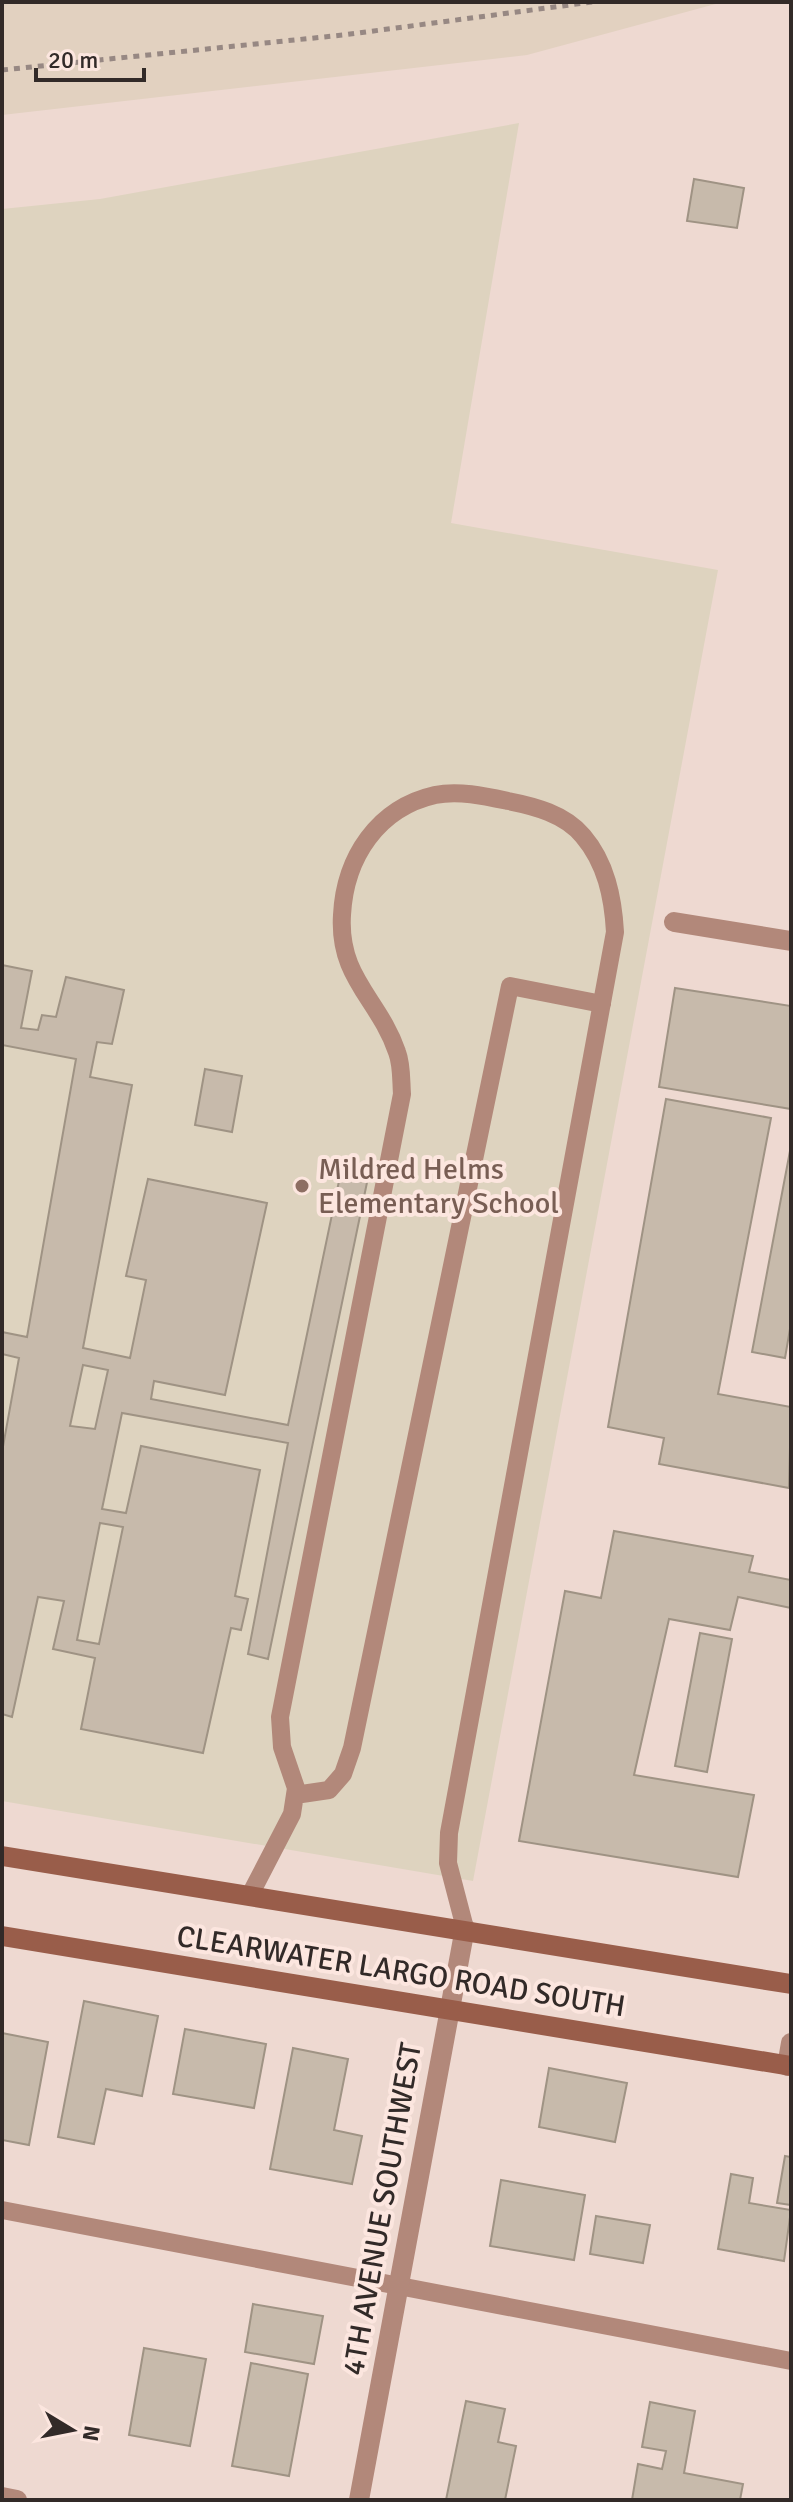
<svg xmlns="http://www.w3.org/2000/svg" width="793" height="2502" font-family="Signika,sans-serif">
<style>
.commercial{fill:#e2d1c0}
.education{fill:#ded3bf}
.building{fill:#c7baab;stroke:#9f9384;stroke-width:2;fill-rule:evenodd}
.lines{fill:none;stroke-linecap:round;stroke-linejoin:round}
.path{stroke:#978883;stroke-width:5;stroke-dasharray:6 6;stroke-linecap:butt}
.lane{stroke:#b2887a;stroke-width:18}
.street{stroke:#b2887a;stroke-width:20}
.secondary{stroke:#995d4a;stroke-width:20}
.education-dot{fill:#8d6e63;stroke:#fce6df;stroke-width:3}
.labels{text-anchor:middle;stroke-width:8;stroke-linejoin:round;paint-order:stroke}
.education-label{font-size:30px;fill:#785e54;stroke:#fce6df;text-anchor:start}
.street-label{font-size:30px;fill:#322a28;stroke:#fce6df}
</style>
<rect width="100%" height="100%" fill="#eed9d1"/>
<path class="commercial" d="M2 2H723L527 55 2 115Z"/>
<path class="education" d="M519 123 451 523 718 570 473 1881 2 1801V209L100 199Z"/>
<path class="building" d="M694 179 744 188 737 228 687 221Z
M2 965 32 971 21 1028 38 1030 42 1015 56 1017 66 977 124 990 112 1044 97 1042 90 1077 132 1085 83 1348 130 1358 146 1280 126 1276 148 1179 267 1203 225 1395 154 1381 151 1399 288 1425 343 1162 370 1168 268 1659 248 1654 288 1443 122 1413 102 1509 126 1513 141 1446 260 1470 235 1596 248 1599 241 1630 231 1628 203 1753 81 1729 95 1658 53 1649 64 1601 38 1597 12 1717 2 1714V1452L19 1358 2 1354V1332L27 1337 76 1059 2 1045ZM83 1365 108 1370 95 1429 70 1426ZM100 1523 123 1527 99 1644 77 1640Z
M675 988 791 1006V1109L659 1087Z
M205 1069 242 1076 232 1132 195 1125Z
M666 1099 771 1118 718 1394 791 1407 789 1488 659 1464 664 1438 608 1427Z
M790 1151 791 1323 785 1358 752 1352Z
M614 1531 753 1556 749 1572 791 1580V1608L738 1597 730 1630 669 1619 634 1775 754 1795 738 1877 519 1841 565 1591 601 1598Z
M700 1633 732 1639 707 1772 675 1766Z
M84 2001 158 2016 142 2096 106 2089 94 2144 58 2137Z
M185 2029 266 2044 254 2108 173 2094Z
M2 2033 48 2042 29 2145 2 2140Z
M293 2048 348 2059 334 2130 362 2136 352 2184 270 2169Z
M549 2068 627 2083 615 2142 539 2127Z
M785 2156 791 2157V2205L777 2203Z
M731 2174 753 2178 749 2203 791 2210 784 2261 718 2249Z
M501 2180 585 2195 574 2260 490 2246Z
M596 2216 650 2225 643 2263 590 2254Z
M253 2304 323 2316 314 2364 245 2352Z
M144 2348 206 2359 190 2446 129 2435Z
M251 2363 308 2374 289 2476 232 2466Z
M466 2401 505 2409 498 2442 516 2446 505 2500H446Z
M650 2402 695 2411 684 2473 743 2484 740 2500H632L638 2464 662 2469 666 2451 642 2447Z"/>
<g class="lines">
<path class="path" d="M2 70 343 35 592 2"/>
<path class="lane" d="M295 1795 329 1790 343 1774 352 1748 510 986 602 1004
M250 1895 292 1814 296 1788 282 1747 280 1717 402 1094C401 1081 402 1065 397 1052 379 999 338 978 342 915 345 857 378 808 435 795 458 790 485 796 508 801 534 806 565 814 583 836 606 863 613 897 615 932L449 1833 448 1863 465 1928
M2 2210 791 2361"/>
<path class="street" d="M674 922 791 941
M787 2066 791 2043
M2 2497 17 2500
M359 2500 465 1928"/>
<path class="secondary" d="M2 1856 791 1984
M2 1936 791 2066"/>
</g>
<circle class="education-dot" cx="302" cy="1186" r="8"/>
<g class="labels">
<g class="education-label">
<text x="318" y="1179">Mildred Helms<tspan x="318" dy="34">Elementary School</tspan></text>
</g>
<g class="street-label">
<text transform="translate(401 1971) rotate(9)" y="10">CLEARWATER LARGO ROAD SOUTH</text>
<text transform="translate(382 2209) rotate(-80)" y="10">4TH AVENUE SOUTHWEST</text>
</g>
</g>
<rect width="793" height="2502" fill="none" stroke="#322a28" stroke-width="8"/>
<g transform="translate(72 2430) rotate(100)" stroke="#fce6df" stroke-width="6" paint-order="stroke">
<path d="M0-6L14 30L0 20L-14 30Z" fill="#322a28"/>
<text y="-12" font-size="22" font-weight="bold" text-anchor="middle" fill="#322a28">N</text>
</g>
<path d="M36 68v12h108v-12" fill="none" stroke="#322a28" stroke-width="4"/>
<text x="48" y="68" font-size="24" fill="#322a28" stroke="#fce6df" stroke-width="6" paint-order="stroke">20 m</text>
</svg>
